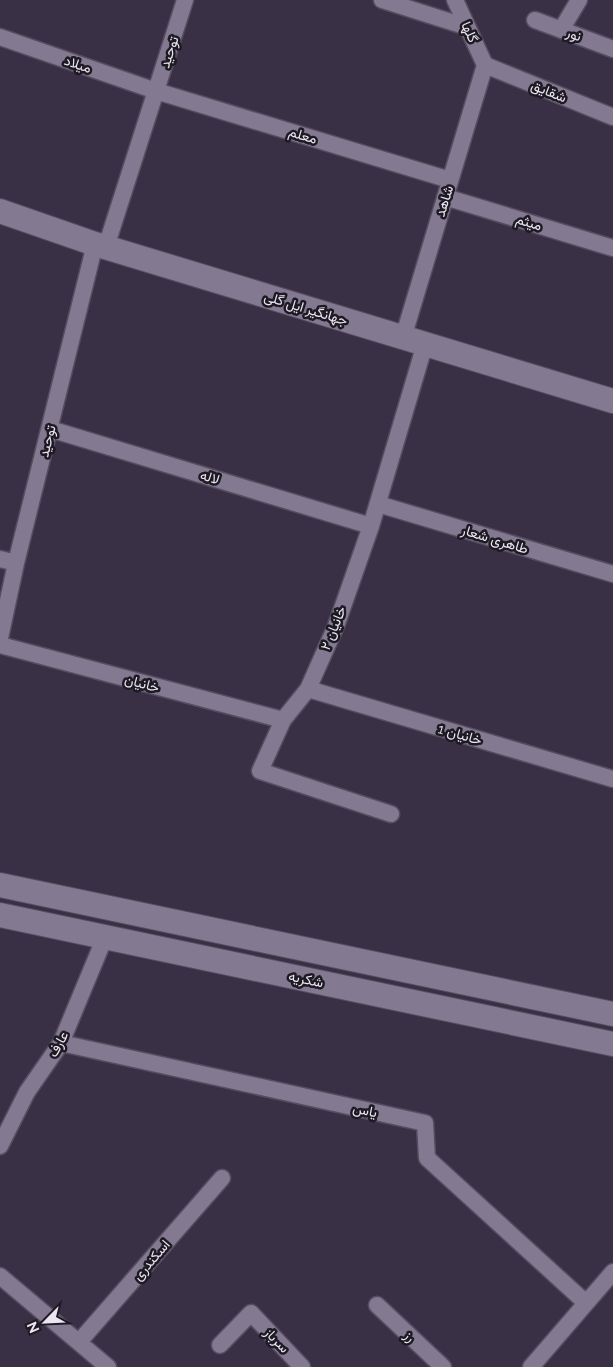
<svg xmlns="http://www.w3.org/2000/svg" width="613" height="1367" font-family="Raleway,Vazirmatn,sans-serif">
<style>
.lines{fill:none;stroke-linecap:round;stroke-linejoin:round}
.street-casing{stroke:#554d5f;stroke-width:19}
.secondary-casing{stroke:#554d5f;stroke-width:26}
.street{stroke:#837991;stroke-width:16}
.secondary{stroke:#837991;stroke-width:24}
.labels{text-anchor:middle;stroke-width:5;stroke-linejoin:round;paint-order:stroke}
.street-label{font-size:14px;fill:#ebe5f2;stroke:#1e1a24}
</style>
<rect width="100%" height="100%" fill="#393045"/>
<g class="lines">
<g class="street-casing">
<path id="street" d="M382 0 467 27
M455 0 485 65
M535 20 613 49
M561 30 579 0
M0 37 156 91 450 180
M485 65 613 117
M445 197 613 248
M106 247 185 0
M403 338 485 65
M50 429 371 526
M378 504 613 574
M0 559 16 563
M0 638 16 563 95 244
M0 645 283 720
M308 689 613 779
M391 814 260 771 283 720 308 689 336 626 371 526 425 344
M61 1043 425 1123 427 1158 586 1303
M0 1146 27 1092 61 1043 105 937
M0 1276 108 1367
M377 1305 443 1367
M79 1342 222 1178
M220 1345 251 1313 302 1367
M531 1367 613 1272"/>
</g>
<g class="secondary-casing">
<path id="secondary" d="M0 211 95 244 613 401
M0 885 613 1014
M0 915 613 1044"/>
</g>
<use href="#street" class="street"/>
<use href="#secondary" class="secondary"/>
</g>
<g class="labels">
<g class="street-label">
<text transform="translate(470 32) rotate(66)" y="5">گلها</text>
<text transform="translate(574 34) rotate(21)" y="5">نور</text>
<text transform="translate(169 52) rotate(-72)" y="5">توحید</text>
<text transform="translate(78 64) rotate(19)" y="5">میلاد</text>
<text transform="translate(549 91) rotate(22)" y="5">شقایق</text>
<text transform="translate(303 135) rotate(17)" y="5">معلم</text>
<text transform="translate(444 201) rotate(-73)" y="5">شاهد</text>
<text transform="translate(529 222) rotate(17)" y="5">میثم</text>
<text transform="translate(306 308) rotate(17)" y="5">جهانگیر ایل گلی</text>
<text transform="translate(47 441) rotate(-76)" y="5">توحید</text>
<text transform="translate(210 477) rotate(17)" y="5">لاله</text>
<text transform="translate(495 539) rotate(17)" y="5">طاهری شعار</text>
<text transform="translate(333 628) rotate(-68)" y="5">خانیان ۲</text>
<text transform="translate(142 683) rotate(15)" y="5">خانیان</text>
<text transform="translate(460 734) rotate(16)" y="5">خانیان 1</text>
<text transform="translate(306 979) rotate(12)" y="5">شکریه</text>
<text transform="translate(58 1044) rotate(-61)" y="5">عارف</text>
<text transform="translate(365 1110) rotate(12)" y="5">یاس</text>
<text transform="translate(151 1260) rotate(-49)" y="5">اسکندری</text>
<text transform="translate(410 1336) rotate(43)" y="5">رز</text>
<text transform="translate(277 1340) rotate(46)" y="5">سرباز</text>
</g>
</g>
<g transform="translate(45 1322) rotate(246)" stroke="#1e1a24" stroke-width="4" paint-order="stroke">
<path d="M0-4L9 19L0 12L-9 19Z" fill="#ebe5f2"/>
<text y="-8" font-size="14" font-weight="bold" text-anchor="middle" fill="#ebe5f2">N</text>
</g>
</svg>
